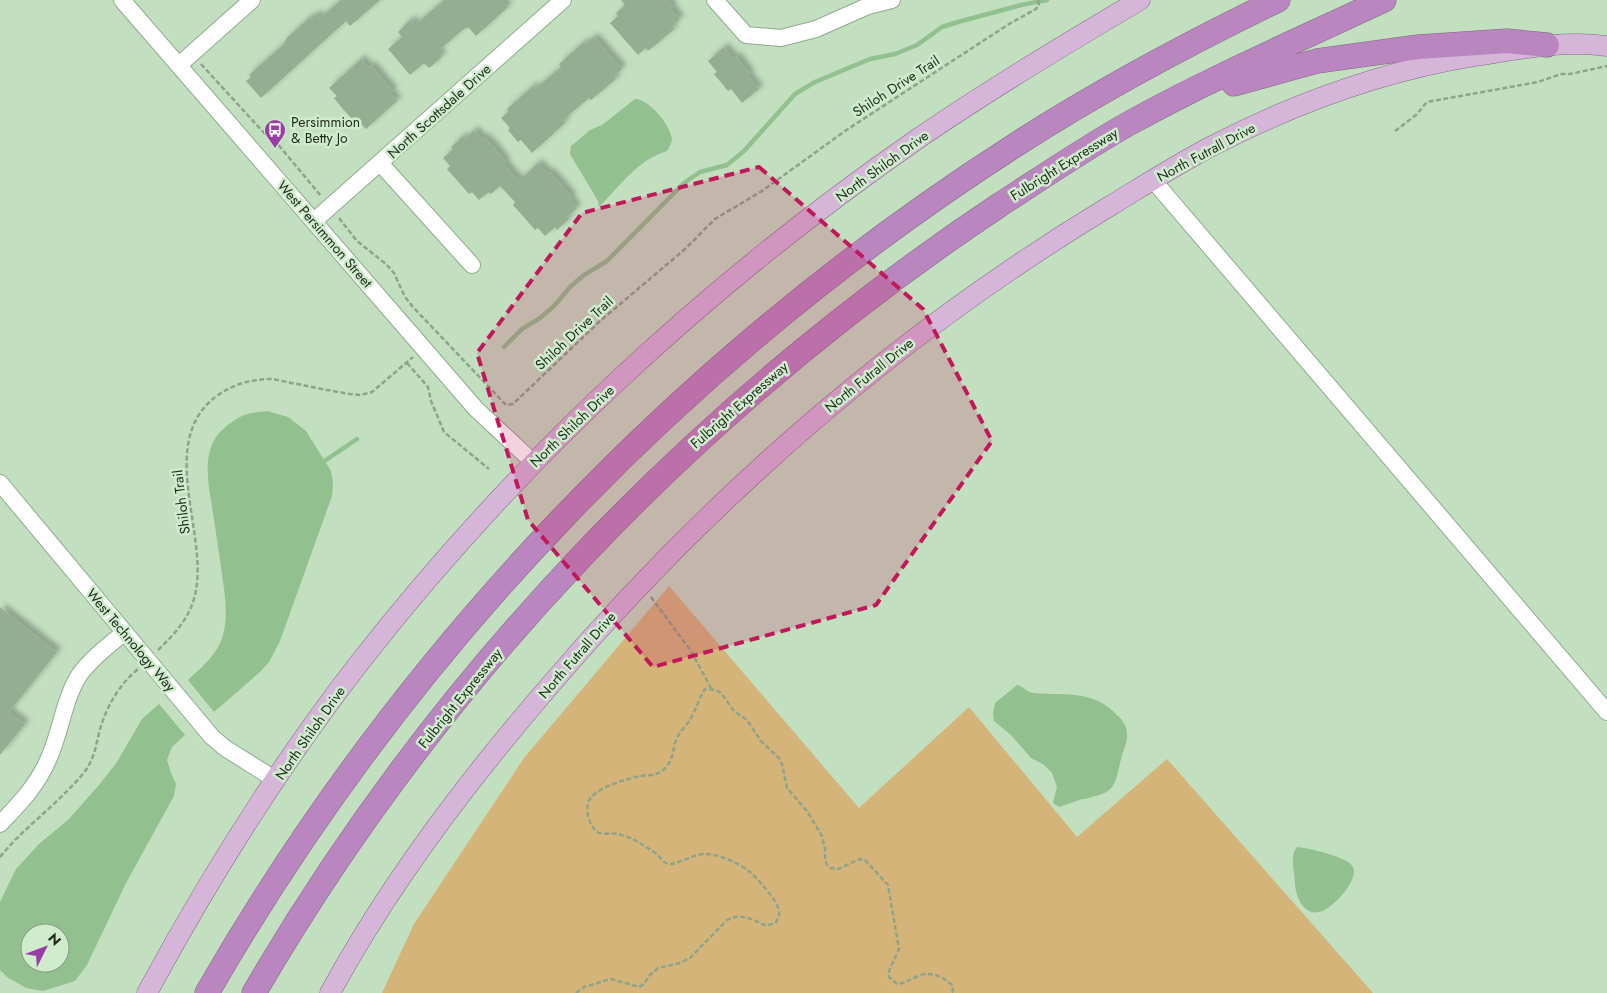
<svg xmlns="http://www.w3.org/2000/svg" width="1607" height="993" font-family="Jost,sans-serif">
<style>
.green{fill:#d4b478}
.water{fill:#92c08e;fill-rule:evenodd}
.lines{fill:none;stroke-linecap:round;stroke-linejoin:round}
.stream{stroke:#92c08e;stroke-width:4.5}
.building{fill:#93ae90;filter:url(#shadow)}
.minor-casing{stroke:#8eaa8c;stroke-width:18}
.major-casing{stroke:#836586;stroke-width:21}
.highway-casing{stroke:#836586;stroke-width:25}
.path{stroke:#8da48b;stroke-width:2.5;stroke-dasharray:5 2.5;stroke-linecap:butt}
.minor{stroke:#fff;stroke-width:16}
.major{stroke:#d5b6d9;stroke-width:20}
.highway{stroke:#b986bf;stroke-width:24}
.marked{fill:#c2185b;fill-opacity:0.2;stroke:#c2185b;stroke-width:4;stroke-dasharray:10 6;stroke-linejoin:round}
.labels{text-anchor:middle;stroke-width:5;stroke-linejoin:round;paint-order:stroke}
.street-label{font-size:14px;fill:#1e291d;stroke:#cfeccc}
.poi-label{font-size:14px;fill:#1e291d;stroke:#cfeccc;text-anchor:start}
</style>
<defs>
<filter id="shadow"><feDropShadow dx="4.5" dy="-4.5" stdDeviation="2.5" flood-color="#0004"/></filter>
</defs>
<rect width="100%" height="100%" fill="#c2dfbf"/>
<path class="green" d="M669 586 859 808 969 707 1077 837 1167 759 1373 993H382L414 924 524 758Z"/>
<path class="water" d="M635 99C649 99 670 124 672 139 672 143 669 147 667 151 637 160 620 186 599 207L598 201 570 154 571 146 590 130 602 125Z
M267 411 288 417 306 431 331 471 333 483 332 496 280 641 269 662 260 672 214 712 188 680C202 667 218 654 223 635 229 613 224 589 221 567 218 547 215 526 212 506 207 478 201 444 228 425 234 420 240 416 248 414 254 412 261 412 267 411Z
M1017 685C1024 686 1027 693 1034 693 1067 696 1094 689 1119 717 1123 721 1127 727 1127 733 1128 743 1123 750 1121 759 1114 789 1115 792 1084 799 1076 800 1067 805 1059 807L1053 803 1057 787 1052 773 1044 765 1031 758 1011 735 994 721 993 713 995 703Z
M159 704 185 735 172 747 167 760 171 773 176 784 174 796 126 883 87 965 75 981 43 991 26 988 7 977 0 970V902L16 869 40 843 69 819 99 785 117 762 142 719ZM30 933H60V963H30Z
M1297 847C1308 848 1349 857 1353 867 1359 880 1334 907 1322 911 1305 918 1296 898 1295 884 1295 873 1289 856 1297 847Z"/>
<g class="lines">
<path class="stream" d="M504 347 522 329 540 318 554 306 571 286 584 275 607 261 684 183 700 172 727 165 744 151 795 94 815 82 870 59 895 54 917 45 942 27 958 22 1021 5 1047 0
M320 464 357 439"/>
</g>
<path class="building" d="M341 0H380L350 26 346 21 261 98 246 81 251 77 249 75 285 43 284 42 288 37 310 17 311 19 316 14 320 18Z
M444 0H501L508 7 476 36 468 27 466 29 465 28 438 51 442 56 432 66 429 68 424 63 410 75 388 49 402 37 398 32 408 22 411 20 415 25Z
M621 0H667L673 7 671 9 680 19 672 26 674 29 665 37 648 51 646 48 638 55 610 23 618 16 616 13 625 5Z
M594 37 622 69 614 76 616 79 591 100 589 98 571 113 563 121 565 123 532 153 521 140 518 142 508 130 510 128 501 118 509 111 507 109 533 86 535 89 561 67 559 64 568 56 584 42 586 44Z
M724 47 733 58 736 56 750 74 748 76 759 89 742 103 731 89 728 91 714 74 717 72 708 61Z
M361 59 368 68 371 65 393 91 390 93 397 101 366 129 358 121 356 123 342 108 334 98 337 96 329 88Z
M474 130 482 139 484 137 493 146 506 162 504 164 519 181 538 163 548 174 550 172 572 197 570 200 577 208 567 217 569 219 557 230 555 227 545 236 538 228 535 230 521 214 513 205 515 202 500 186 491 194 489 192 479 200 472 192 469 194 447 169 450 166 443 158 453 149 451 147 462 137 465 139Z
M0 607 57 652 9 712 25 724 0 755Z"/>
<g class="lines">
<g class="minor-casing">
<path id="minor" d="M122 0 476 409 534 463
M715 0 746 35 781 38 816 29 868 6 892 0
M179 65 252 0
M380 163 472 265
M1153 180 1607 712
M314 221 563 0
M0 483 212 737 225 748 276 780
M0 824C19 804 37 786 48 760 61 733 63 700 80 674 92 658 109 645 125 632"/>
</g>
<g class="major-casing">
<path id="major" d="M147 993C209 878 280 765 360 662 516 462 707 285 916 140 987 91 1065 44 1140 0
M330 993C389 884 465 784 546 690 708 500 896 335 1110 206 1143 186 1176 165 1210 147 1293 104 1383 71 1475 56 1520 49 1562 40 1607 46"/>
</g>
<g class="highway-casing">
<path id="highway" d="M1234 84 1317 61 1418 47 1507 41 1547 45
M207 993C404 650 684 357 1017 144 1101 90 1189 43 1278 0
M254 993C437 678 695 408 998 206 1041 178 1084 149 1128 124 1211 78 1299 40 1384 0"/>
</g>
<path class="path" d="M201 64 265 134 276 142 321 196
M1395 131 1416 115 1427 102 1538 82 1561 74H1570L1607 66
M339 218 357 241 386 264 394 273 405 297 413 307 506 405 513 404 599 322 684 250 715 219 762 191 845 131 1009 24 1036 9 1039 5 1038 0
M407 363 428 387 431 401 444 432 489 469
M651 597 691 651 711 688
M158 650C176 633 192 615 196 590 207 530 156 439 218 395 234 384 252 379 272 379 280 380 289 383 298 384 315 388 333 391 350 394L361 395 372 392 413 357
M0 857C20 832 46 813 68 790 76 782 85 773 90 763 96 752 97 738 101 726 108 704 120 684 138 669
M576 993 584 987 611 979 639 987 644 984 650 975 658 968 680 963 690 958 727 920C743 912 752 920 767 926L776 922C778 919 780 915 779 911 778 901 758 879 750 872 739 863 719 854 705 854 694 854 676 865 669 864 662 863 660 855 654 852 643 845 632 837 618 834 611 832 601 836 596 831 589 824 586 812 588 803 592 788 627 779 640 776 647 775 655 776 662 771 676 760 671 747 679 734 683 728 689 723 692 716 697 707 699 698 705 689L716 690 721 693 734 711 747 720 761 741 779 758 782 764 787 788 807 811 822 836 825 849V860L827 865 831 868 838 869 860 859 865 860 888 885 899 949 889 971V977L897 984C905 983 909 980 916 977 929 970 942 976 952 985L953 991 951 993"/>
<use href="#minor" class="minor"/>
<use href="#major" class="major"/>
<use href="#highway" class="highway"/>
</g>
<path class="marked" d="M759 167 923 309 992 441 876 605 653 667 528 520 477 353 582 213Z"/>
<defs>
<g id="bus-pin" transform="scale(1.125)"><path d="M0 17L-7.5 6A9.5 9.5 0 1 1 7.5 6Z" fill="#9a3da7" stroke="#cfeccc"/><path d="M-5-6H5V4H4V6H2V4H-2V6H-4V4H-5ZM-3.5-4V0h7V-4ZM-3.5 1.2v1.5H-2V1.2ZM2 1.2v1.5H3.5V1.2Z" fill="#fff"/></g>
</defs>
<g fill-rule="evenodd">
<use href="#bus-pin" x="275" y="130"/>
</g>
<g class="labels">
<g class="street-label">
<text transform="translate(896 86) rotate(-33)" y="5">Shiloh Drive Trail</text>
<text transform="translate(439 111) rotate(-42)" y="5">North Scottsdale Drive</text>
<text transform="translate(1206 152) rotate(-28)" y="5">North Futrall Drive</text>
<text transform="translate(1064 164) rotate(-32)" y="5">Fulbright Expressway</text>
<text transform="translate(882 166) rotate(-36)" y="5">North Shiloh Drive</text>
<text transform="translate(325 234) rotate(49)" y="5">West Persimmon Street</text>
<text transform="translate(574 333) rotate(-43)" y="5">Shiloh Drive Trail</text>
<text transform="translate(869 375) rotate(-39)" y="5">North Futrall Drive</text>
<text transform="translate(739 405) rotate(-41)" y="5">Fulbright Expressway</text>
<text transform="translate(572 426) rotate(-44)" y="5">North Shiloh Drive</text>
<text transform="translate(181 502) rotate(-97)" y="5">Shiloh Trail</text>
<text transform="translate(131 640) rotate(50)" y="5">West Technology Way</text>
<text transform="translate(577 655) rotate(-49)" y="5">North Futrall Drive</text>
<text transform="translate(460 698) rotate(-51)" y="5">Fulbright Expressway</text>
<text transform="translate(310 733) rotate(-55)" y="5">North Shiloh Drive</text>
</g>
<g class="poi-label">
<text x="291" y="127">Persimmion<tspan x="291" dy="16">&amp; Betty Jo</tspan></text>
</g>
</g>
<g transform="translate(45 948) rotate(48)"><circle r="24" fill="#cfeccc" stroke="#889e86"/>
<path d="M0-4L9 19L0 12L-9 19Z" fill="#9a3da7"/>
<text y="-8" font-size="14" font-weight="bold" text-anchor="middle" fill="#1e291d">N</text>
</g>
</svg>
